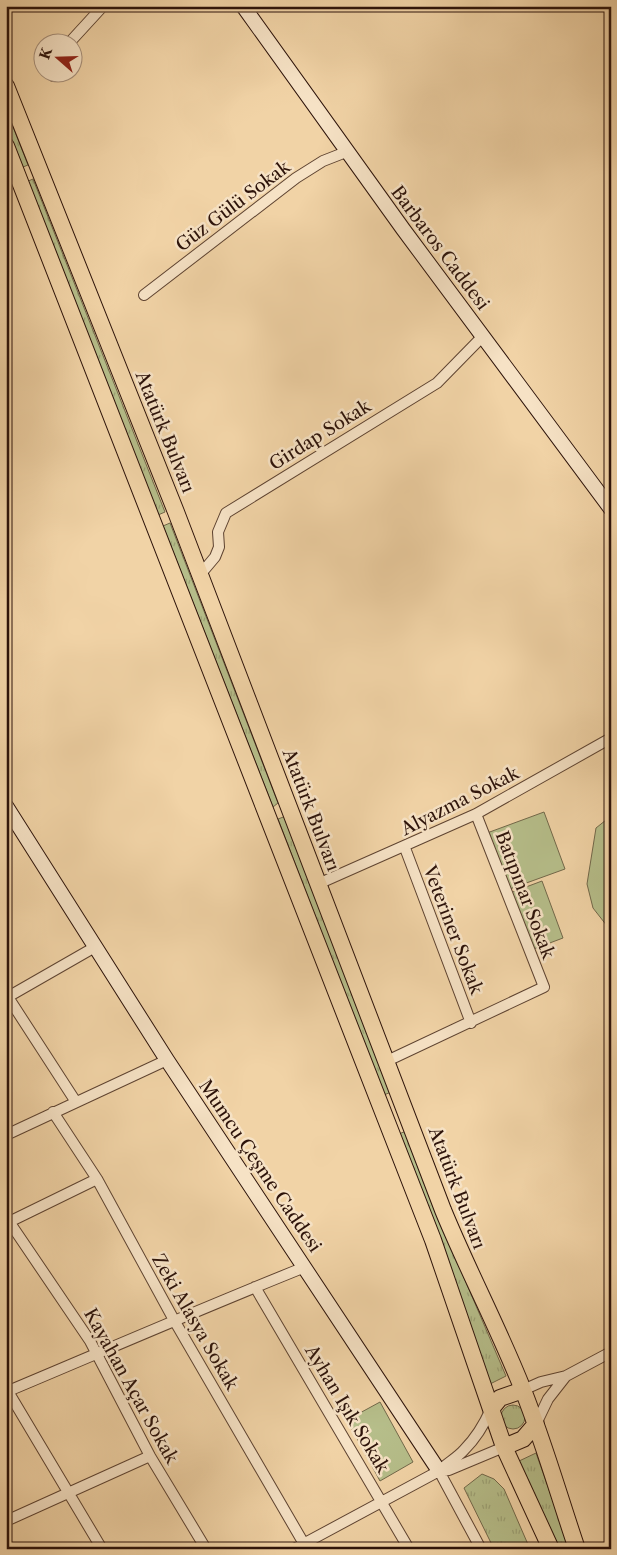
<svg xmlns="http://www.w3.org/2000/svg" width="617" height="1555" font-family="'Libre Caslon Text',serif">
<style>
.grass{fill:url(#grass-tufts);stroke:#72684a}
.pitch{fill:#b6be8a;stroke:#72684a}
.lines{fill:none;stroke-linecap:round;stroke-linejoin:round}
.street-casing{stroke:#5e4331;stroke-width:12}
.secondary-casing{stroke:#2d130a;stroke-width:16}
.primary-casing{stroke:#2d130a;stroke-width:18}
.street{stroke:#f6e2c5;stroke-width:10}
.secondary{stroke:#f6e2c5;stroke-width:14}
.primary{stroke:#f1d3a6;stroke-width:16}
.labels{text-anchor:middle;stroke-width:5;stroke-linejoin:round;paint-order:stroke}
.street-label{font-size:18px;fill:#2d130a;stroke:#f6e2c5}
</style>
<defs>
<pattern id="grass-tufts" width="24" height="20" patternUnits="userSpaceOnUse" patternTransform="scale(1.25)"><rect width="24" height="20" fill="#b6be8a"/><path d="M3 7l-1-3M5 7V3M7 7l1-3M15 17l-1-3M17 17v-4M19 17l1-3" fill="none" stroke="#9da276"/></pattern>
</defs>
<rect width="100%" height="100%" fill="#f1d3a6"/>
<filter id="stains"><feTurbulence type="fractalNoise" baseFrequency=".004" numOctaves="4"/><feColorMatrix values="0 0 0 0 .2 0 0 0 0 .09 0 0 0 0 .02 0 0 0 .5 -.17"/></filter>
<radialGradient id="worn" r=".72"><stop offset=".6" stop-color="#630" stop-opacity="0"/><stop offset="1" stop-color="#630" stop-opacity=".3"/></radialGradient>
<path class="grass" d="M6 109 28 165 23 167 6 125Z
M33 179 165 512 158 515 26 182Z
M170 523 278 803 273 807 163 526Z
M286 816 391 1092 384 1095 278 819Z
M406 1131 456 1259 506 1376 488 1385 399 1134Z
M501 1417a12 12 0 1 1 24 0a12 12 0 1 1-24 0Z
M536 1453 570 1549H556L517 1462Z
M482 1474 494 1479 504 1489 530 1549H494L464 1488Z"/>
<path class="pitch" d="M544 812 565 869 507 890 487 833Z
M611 816V931L593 908 587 884 596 828Z
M542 881 563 938 531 950 510 893Z
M380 1402 413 1462 380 1481 347 1420Z"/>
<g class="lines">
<g class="street-casing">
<path id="street" d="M70 42 103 6
M53 76 54 72
M144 295 296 178 323 161 346 152
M199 576 215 557 219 547 218 532 226 513 437 383 483 336
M405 848 471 1023
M318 884 476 814 611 738
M6 994 76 1102
M6 998 95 947
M387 1061 544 987 476 814
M53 1112 97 1179 174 1320 307 1549
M6 1135 167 1060
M6 1217 90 1341 150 1456 206 1549
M9 1222 97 1179
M255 1287 409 1549
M6 1388 102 1549
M523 1390 541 1382 566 1376 611 1352
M6 1392C106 1350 205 1307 305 1267
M536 1424 548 1399 566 1376
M439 1471 481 1549
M439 1471 449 1470 504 1447
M6 1521 150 1456
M294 1549 439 1471C447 1463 457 1458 464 1450 476 1438 484 1425 491 1409"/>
</g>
<g class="secondary-casing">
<path id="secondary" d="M243 6 403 229 611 509
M6 806 167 1060 439 1471"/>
</g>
<g class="primary-casing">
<path id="primary" d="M6 86 176 512 443 1210C468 1271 499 1329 523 1390 544 1443 559 1496 577 1549
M6 146 433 1240 504 1447 551 1549
M491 1409 500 1398 523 1390
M504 1447 523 1439 536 1424"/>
</g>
<use href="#street" class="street"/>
<use href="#secondary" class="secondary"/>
<use href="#primary" class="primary"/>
</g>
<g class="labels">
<g class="street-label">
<text transform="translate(233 206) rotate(-37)" y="6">Güz Gülü Sokak</text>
<text transform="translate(440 248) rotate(53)" y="6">Barbaros Caddesi</text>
<text transform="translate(165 432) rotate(68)" y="6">Atatürk Bulvarı</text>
<text transform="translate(320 435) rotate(-32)" y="6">Girdap Sokak</text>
<text transform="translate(460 801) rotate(-27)" y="6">Alyazma Sokak</text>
<text transform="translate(311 810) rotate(69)" y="6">Atatürk Bulvarı</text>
<text transform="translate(525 895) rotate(69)" y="6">Batıpınar Sokak</text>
<text transform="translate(453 930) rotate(69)" y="6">Veteriner Sokak</text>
<text transform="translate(260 1166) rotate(56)" y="6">Mumcu Çeşme Caddesi</text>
<text transform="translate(457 1188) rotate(69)" y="6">Atatürk Bulvarı</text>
<text transform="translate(195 1322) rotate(60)" y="6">Zeki Alasya Sokak</text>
<text transform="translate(131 1386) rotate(61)" y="6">Kayahan Açar Sokak</text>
<text transform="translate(347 1409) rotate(59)" y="6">Ayhan Işık Sokak</text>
</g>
</g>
<rect width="617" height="1555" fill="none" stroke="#f1d3a6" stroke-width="25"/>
<rect x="8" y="8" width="602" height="1540" fill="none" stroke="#2d130a" stroke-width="2.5"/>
<rect x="12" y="12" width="592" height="1530" fill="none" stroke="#2d130a"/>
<g transform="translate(58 58) rotate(290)"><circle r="24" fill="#f6e2c5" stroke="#a68f7a"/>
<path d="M0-4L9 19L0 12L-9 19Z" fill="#8f2418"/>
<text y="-8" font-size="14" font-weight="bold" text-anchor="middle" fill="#2d130a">K</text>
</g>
<rect width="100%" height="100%" filter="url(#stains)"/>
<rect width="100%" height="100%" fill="url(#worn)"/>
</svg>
